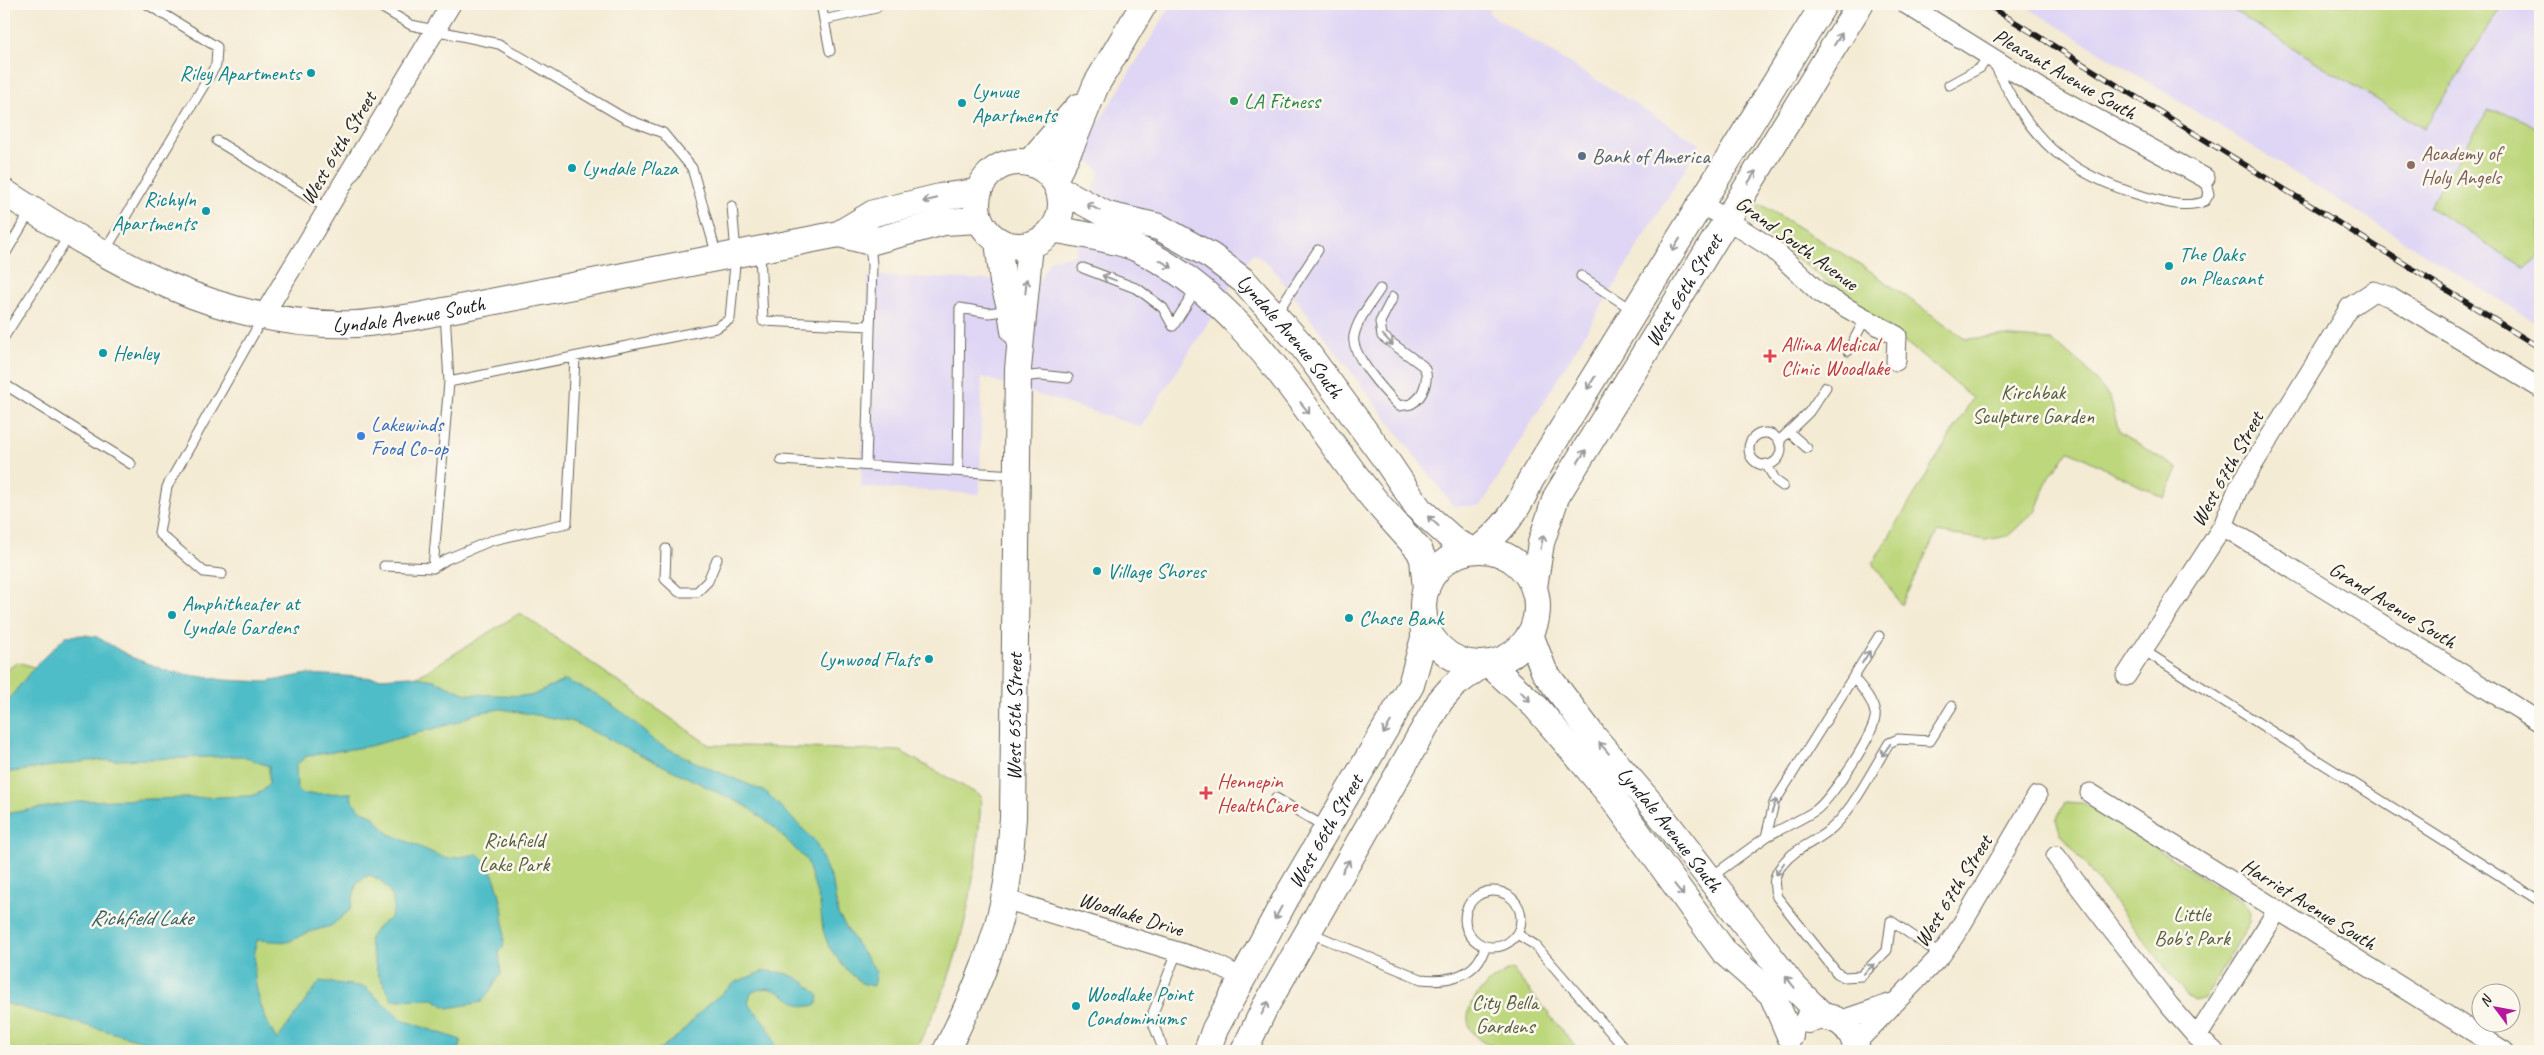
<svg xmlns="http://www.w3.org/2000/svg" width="2544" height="1055" font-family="Caveat,sans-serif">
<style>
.built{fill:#dfd5f5}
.green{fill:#bdd77d;stroke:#6c7a4c}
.water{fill:#50bdc8;stroke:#366c72}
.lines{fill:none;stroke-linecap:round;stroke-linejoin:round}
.lane-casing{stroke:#68645c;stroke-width:11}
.street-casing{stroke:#68645c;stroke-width:21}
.secondary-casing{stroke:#68645c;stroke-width:28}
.lane{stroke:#fff;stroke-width:9}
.street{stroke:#fff;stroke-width:19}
.secondary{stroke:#fff;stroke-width:26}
.rail-casing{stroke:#1c1c1c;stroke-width:5.5}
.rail{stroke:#fbf7ec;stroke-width:4;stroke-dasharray:11;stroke-linecap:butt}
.oneway{stroke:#999}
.culture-dot{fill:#0f9aa8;stroke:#fbf7ec;stroke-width:2}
.leisure-dot{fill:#2e9e5b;stroke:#fbf7ec;stroke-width:2}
.service-dot{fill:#5c6f8a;stroke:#fbf7ec;stroke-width:2}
.education-dot{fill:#8d6e63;stroke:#fbf7ec;stroke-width:2}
.health-dot{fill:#e0444e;stroke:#fbf7ec;stroke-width:2}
.shop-dot{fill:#3f7fe0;stroke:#fbf7ec;stroke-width:2}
.labels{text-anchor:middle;stroke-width:5;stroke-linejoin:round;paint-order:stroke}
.culture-label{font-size:21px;fill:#0d838f;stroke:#fbf7ec;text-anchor:start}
.street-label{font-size:21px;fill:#1c1c1c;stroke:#fbf7ec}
.leisure-label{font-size:21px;fill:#27864d;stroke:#fbf7ec;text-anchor:start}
.education-label{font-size:21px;fill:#785e54;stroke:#fbf7ec;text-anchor:start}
.service-label{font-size:21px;fill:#4e5e75;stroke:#fbf7ec;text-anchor:start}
.health-label{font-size:21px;fill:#be3a42;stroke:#fbf7ec;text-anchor:start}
.park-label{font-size:21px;fill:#545d3e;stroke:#fbf7ec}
.shop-label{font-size:21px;fill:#366cbe;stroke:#fbf7ec;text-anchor:start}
.water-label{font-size:22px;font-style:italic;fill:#315c61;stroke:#fbf7ec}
</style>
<rect width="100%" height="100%" fill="#fbf7ec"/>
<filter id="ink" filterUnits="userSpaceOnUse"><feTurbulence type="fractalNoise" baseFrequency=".02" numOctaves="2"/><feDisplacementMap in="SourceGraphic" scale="10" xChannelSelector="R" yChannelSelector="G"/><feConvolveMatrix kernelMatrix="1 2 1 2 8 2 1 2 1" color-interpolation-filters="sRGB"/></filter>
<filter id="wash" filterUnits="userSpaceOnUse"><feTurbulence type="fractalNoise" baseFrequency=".0096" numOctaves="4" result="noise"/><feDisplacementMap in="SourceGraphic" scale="20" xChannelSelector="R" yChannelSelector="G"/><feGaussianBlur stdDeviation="1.12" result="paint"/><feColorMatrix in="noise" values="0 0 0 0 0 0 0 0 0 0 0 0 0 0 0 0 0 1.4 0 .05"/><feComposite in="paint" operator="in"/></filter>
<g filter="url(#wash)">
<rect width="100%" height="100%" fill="#f4ebd4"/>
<path class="built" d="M1172 4H1493L1488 13 1700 144 1481 506H1453L1269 264 1253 253 1141 427 982 377 980 494 861 487 868 276 1038 281 1051 259 1075 255 1100 171 1080 153Z
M2022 4H2540V325Z"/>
<path class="green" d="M2223 4H2503L2424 129Z
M2488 110C2509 113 2524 118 2540 131V257L2525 268 2429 207Z
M1760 204 1863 266 1966 339 2001 336 2051 340 2085 367 2110 398 2119 432 2178 469 2164 498 2070 451 2049 476 2036 510 2008 536 1986 540 1937 532 1901 605 1873 563 1973 398 1918 352 1750 222Z
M520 613 709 745 900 751 981 796C977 884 960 974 914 1051H4V672L18 662 295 753Z
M2065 802 2083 803 2247 905 2251 912 2250 922 2205 998 2195 1001 2188 997 2060 832 2056 820Z
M1512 969 1579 1051H1503L1502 1047C1480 1047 1460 1028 1471 1005 1478 989 1496 976 1512 969Z"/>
<path class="water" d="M85 635 97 637 131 657 170 672 224 680 267 682 307 674 379 678 411 676 434 680 467 694 531 696 565 680 596 694 629 717 655 742 693 761 766 792 815 841 833 884 838 914 857 945 877 972 874 986 861 983 844 967 829 947 823 930 820 904 807 861 775 828 746 806 571 721 501 709 476 713 458 722 370 746 307 756 296 765 297 789 304 794 351 793 352 801 362 811 372 815 388 833 447 859 478 854C500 872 507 920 503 948L499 950 501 974 482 1002 448 1008 433 999 392 1000 378 974 369 940C372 935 376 928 381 924 383 922 386 922 388 920 403 904 385 879 369 875L357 882 350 910 331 926 309 932 288 942 257 940C249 973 259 1011 277 1040L320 981 365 987 402 1020 461 1040 459 1051H180L4 1003V814L83 801 251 796 263 791 269 783V766L240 756 89 761 4 773V705L36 665 66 636Z
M764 971C790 972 801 977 819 996L817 1004C792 1016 781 975 751 993L748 1003C760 1017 775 1031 775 1051H657L679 1035 705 1007 736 982Z"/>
</g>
<g filter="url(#ink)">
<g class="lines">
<g class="lane-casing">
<path id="lane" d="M376 4 411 25 499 44 624 118 663 133 692 168 717 256
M821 4 830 51
M824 20 876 8 879 4
M1994 63C2030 139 2063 173 2146 197 2164 202 2187 209 2205 201L2209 194 2205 178
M1949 85 1980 68 1988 57
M217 141 328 209
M105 251 216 65 217 47 147 4
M760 252 763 321 870 326
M4 256 30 212
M1083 268 1138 289 1163 308 1173 326
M1581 276 1633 310
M1380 289C1371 303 1357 320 1354 336 1350 354 1386 393 1399 406 1402 405 1408 405 1411 404 1423 398 1431 377 1423 366L1382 336 1380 322 1393 297
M1276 314 1318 250
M1173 326 1197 288
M4 337 70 234
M1848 351 1865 319
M1021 377 1040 375 1068 378
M449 382 716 328 730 319 736 253 732 206
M4 384 131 464
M1789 432 1807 448
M1749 449a16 16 0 1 1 32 0a16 16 0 1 1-32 0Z
M1779 441 1809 412 1826 387
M781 460 1014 475
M1766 464 1776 481 1783 486
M866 465 872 265 870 243
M958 471 960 308 989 313 1009 310
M666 549 665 579 679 592H697L708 581 717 559
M384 566 433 568 447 559 490 541 567 523 575 357
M433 568 449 382 445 312
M222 574 204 572 159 533 167 487 262 319
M2143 650 2540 901
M1276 798 1325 827
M1766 837C1782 828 1801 820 1816 810 1831 799 1879 729 1875 713 1872 699 1862 688 1853 677
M1711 877 1766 837 1774 803 1879 636
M1465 919a28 28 0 1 1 56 0a28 28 0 1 1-56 0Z
M1891 921 1887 950 1861 976 1844 977 1837 973 1777 897C1773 885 1773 876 1782 865 1795 847 1818 842 1834 826 1854 807 1874 768 1889 743L1898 739 1930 741 1952 706
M1891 921 1941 955
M1311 933 1421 979C1448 982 1478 976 1485 946
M1517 934 1535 945 1627 1051
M1164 1051 1154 1026 1153 1013 1177 952"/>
</g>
<g class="street-casing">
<path id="street" d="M1906 4 2042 89 2205 178
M1702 204 1773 249 1820 293 1897 336 1896 361
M263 316 451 4
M2223 526 2540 722
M2126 676 2223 526 2238 489 2350 307 2374 291 2390 297 2540 388
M2090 793 2504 1051
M2056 856 2169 1005 2197 1037 2214 1051
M1004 899 1211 962 1242 978
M1839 1021 1892 1003
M2197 1037 2277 911
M1856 1043 1941 955 1959 929 2037 796"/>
</g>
<g class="secondary-casing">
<g id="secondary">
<circle cx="1019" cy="204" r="42"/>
<path d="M1029 163 1078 107"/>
<path d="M1054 180 1072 144 1096 85 1144 4"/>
<path id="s1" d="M1059 189 1107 215 1159 227 1211 256 1244 281 1303 347 1386 460 1419 509 1457 543 1472 550"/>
<path id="s2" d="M4 192C113 262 221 329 356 324 375 323 394 319 413 317L839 234 874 213 940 197 978 192"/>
<path d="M1053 229C1077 234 1117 239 1138 249 1238 296 1297 399 1362 484 1379 507 1400 528 1419 550L1423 559 1426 589"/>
<path d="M839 234 870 242 944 222 979 220"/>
<path d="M998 241 1003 282 1011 310 1014 331"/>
<circle cx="1480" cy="607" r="57"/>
<path d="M1478 550C1503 529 1518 511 1530 481L1824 4"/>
<path id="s3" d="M1534 587 1541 543 1556 497 1860 4"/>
<path id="s4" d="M1530 634 1544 671 1593 736 1658 812 1793 986 1824 1017"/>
<path d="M1489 664 1536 707 1612 797 1725 953 1772 994 1790 1036"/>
<path d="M1808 1020C1833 1010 1853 1026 1857 1051"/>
<path id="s5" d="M946 1051C972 999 998 942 1007 883 1010 862 1011 840 1013 818L1018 369 1030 245"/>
<path id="s6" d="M1207 1051 1215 1029 1285 900 1411 685 1424 638 1423 606"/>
<path d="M1244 1051 1264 1009 1440 701 1453 686 1483 664"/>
</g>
</g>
<use href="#lane" class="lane"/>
<use href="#street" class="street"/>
<use href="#secondary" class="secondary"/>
<g class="rail-casing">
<path id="rail" d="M1986 4 2540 348"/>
</g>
<use href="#rail" class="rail"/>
</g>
<defs><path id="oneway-shaft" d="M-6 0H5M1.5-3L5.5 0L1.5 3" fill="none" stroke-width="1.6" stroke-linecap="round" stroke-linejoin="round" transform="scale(1.25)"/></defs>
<g class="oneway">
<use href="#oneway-shaft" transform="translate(1838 39) rotate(-58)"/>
<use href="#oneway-shaft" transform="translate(1752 177) rotate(-58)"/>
<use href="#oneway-shaft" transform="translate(930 200) rotate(166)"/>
<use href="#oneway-shaft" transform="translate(1093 207) rotate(-152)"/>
<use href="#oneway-shaft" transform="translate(1676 245) rotate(122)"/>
<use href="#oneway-shaft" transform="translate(1166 264) rotate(31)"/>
<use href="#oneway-shaft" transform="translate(1109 278) rotate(-159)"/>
<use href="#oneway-shaft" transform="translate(1026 286) rotate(-85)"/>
<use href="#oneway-shaft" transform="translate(1388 340) rotate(46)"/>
<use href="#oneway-shaft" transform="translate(1591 383) rotate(122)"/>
<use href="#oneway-shaft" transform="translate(1305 408) rotate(52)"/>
<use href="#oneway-shaft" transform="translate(1582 456) rotate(-58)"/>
<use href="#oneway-shaft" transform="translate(1433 521) rotate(-138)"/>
<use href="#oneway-shaft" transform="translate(1542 542) rotate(-78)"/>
<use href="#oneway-shaft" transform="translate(1866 657) rotate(-58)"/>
<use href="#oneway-shaft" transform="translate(1525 696) rotate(46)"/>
<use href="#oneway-shaft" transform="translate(1387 728) rotate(121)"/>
<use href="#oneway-shaft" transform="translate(1604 748) rotate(-131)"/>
<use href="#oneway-shaft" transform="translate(1886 750) rotate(125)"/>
<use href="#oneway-shaft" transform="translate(1774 806) rotate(-70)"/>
<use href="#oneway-shaft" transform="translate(1346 866) rotate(-60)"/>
<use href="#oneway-shaft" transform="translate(1780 869) rotate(123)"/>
<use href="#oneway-shaft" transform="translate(1679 890) rotate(51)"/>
<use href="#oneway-shaft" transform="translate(1278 913) rotate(119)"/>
<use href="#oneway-shaft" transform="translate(1869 969) rotate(-42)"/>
<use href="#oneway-shaft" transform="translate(1790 982) rotate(-129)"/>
<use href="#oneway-shaft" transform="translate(1265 1008) rotate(-62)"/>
</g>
</g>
<g class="culture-dot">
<circle cx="311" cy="73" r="5"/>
<circle cx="962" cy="103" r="5"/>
<circle cx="572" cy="168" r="5"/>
<circle cx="206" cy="211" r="5"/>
<circle cx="2169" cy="266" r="5"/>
<circle cx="103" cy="353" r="5"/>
<circle cx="1097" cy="571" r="5"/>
<circle cx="172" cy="615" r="5"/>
<circle cx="1349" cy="618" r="5"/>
<circle cx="929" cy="659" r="5"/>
<circle cx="1076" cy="1006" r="5"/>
</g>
<circle class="leisure-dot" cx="1234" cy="101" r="5"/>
<circle class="service-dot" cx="1582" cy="156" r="5"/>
<circle class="education-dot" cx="2411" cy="165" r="5"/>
<g class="health-dot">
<path d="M1767.5 348.5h5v5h5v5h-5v5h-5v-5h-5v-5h5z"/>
<path d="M1203.5 785.5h5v5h5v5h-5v5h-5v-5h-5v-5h5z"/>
</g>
<circle class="shop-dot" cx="361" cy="436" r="5"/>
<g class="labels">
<g class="culture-label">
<text x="301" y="80" text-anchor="end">Riley Apartments</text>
<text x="972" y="98">Lynvue<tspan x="972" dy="24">Apartments</tspan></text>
<text x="582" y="175">Lyndale Plaza</text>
<text x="196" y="206" text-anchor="end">Richyln<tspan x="196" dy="24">Apartments</tspan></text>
<text x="2179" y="261">The Oaks<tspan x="2179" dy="24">on Pleasant</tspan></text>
<text x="113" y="360">Henley</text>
<text x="1107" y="578">Village Shores</text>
<text x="182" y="610">Amphitheater at<tspan x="182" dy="24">Lyndale Gardens</tspan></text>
<text x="1359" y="625">Chase Bank</text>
<text x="919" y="666" text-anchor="end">Lynwood Flats</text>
<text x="1086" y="1001">Woodlake Point<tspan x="1086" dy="24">Condominiums</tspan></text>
</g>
<g class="street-label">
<text transform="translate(2065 74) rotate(30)" y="7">Pleasant Avenue South</text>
<text transform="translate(338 148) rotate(-59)" y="7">West 64th Street</text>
<text transform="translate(1797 243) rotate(36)" y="7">Grand South Avenue</text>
<text dy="7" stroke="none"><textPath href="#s3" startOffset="336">West 66th Street</textPath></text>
<text dy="7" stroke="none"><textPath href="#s2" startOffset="436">Lyndale Avenue South</textPath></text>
<text dy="7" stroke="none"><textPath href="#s1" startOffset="281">Lyndale Avenue South</textPath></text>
<text transform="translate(2227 469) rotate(-61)" y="7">West 67th Street</text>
<text transform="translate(2393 605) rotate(32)" y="7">Grand Avenue South</text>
<text dy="7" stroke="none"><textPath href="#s5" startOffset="346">West 65th Street</textPath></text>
<text dy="7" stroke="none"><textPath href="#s4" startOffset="242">Lyndale Avenue South</textPath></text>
<text dy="7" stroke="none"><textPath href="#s6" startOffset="250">West 66th Street</textPath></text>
<text transform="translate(1953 891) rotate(-58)" y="7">West 67th Street</text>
<text transform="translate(2309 904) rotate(32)" y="7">Harriet Avenue South</text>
<text transform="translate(1131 914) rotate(17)" y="7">Woodlake Drive</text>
</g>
<g class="leisure-label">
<text x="1244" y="108">LA Fitness</text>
</g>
<g class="education-label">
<text x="2421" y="160">Academy of<tspan x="2421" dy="24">Holy Angels</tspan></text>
</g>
<g class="service-label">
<text x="1592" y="163">Bank of America</text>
</g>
<g class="health-label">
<text x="1781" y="351">Allina Medical<tspan x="1781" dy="24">Clinic Woodlake</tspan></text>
<text x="1217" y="788">Hennepin<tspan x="1217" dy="24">HealthCare</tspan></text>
</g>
<g class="park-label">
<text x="2033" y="399">Kirchbak<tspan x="2033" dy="24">Sculpture Garden</tspan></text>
<text x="514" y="847">Richfield<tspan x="514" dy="24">Lake Park</tspan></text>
<text x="2192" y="921">Little<tspan x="2192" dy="24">Bob's Park</tspan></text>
<text x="1505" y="1009">City Bella<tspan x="1505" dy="24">Gardens</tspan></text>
</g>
<g class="shop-label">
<text x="371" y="431">Lakewinds<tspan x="371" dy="24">Food Co-op</tspan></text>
</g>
<g class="water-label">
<text x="141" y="925">Richfield Lake</text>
</g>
</g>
<rect width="2544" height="1055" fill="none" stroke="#fbf7ec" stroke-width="20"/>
<g transform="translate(2496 1008) rotate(302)"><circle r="24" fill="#fbf7ec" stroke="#a29f99"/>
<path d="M0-4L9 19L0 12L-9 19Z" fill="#b5179e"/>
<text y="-8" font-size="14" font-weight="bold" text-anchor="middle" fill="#1c1c1c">N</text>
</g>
</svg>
